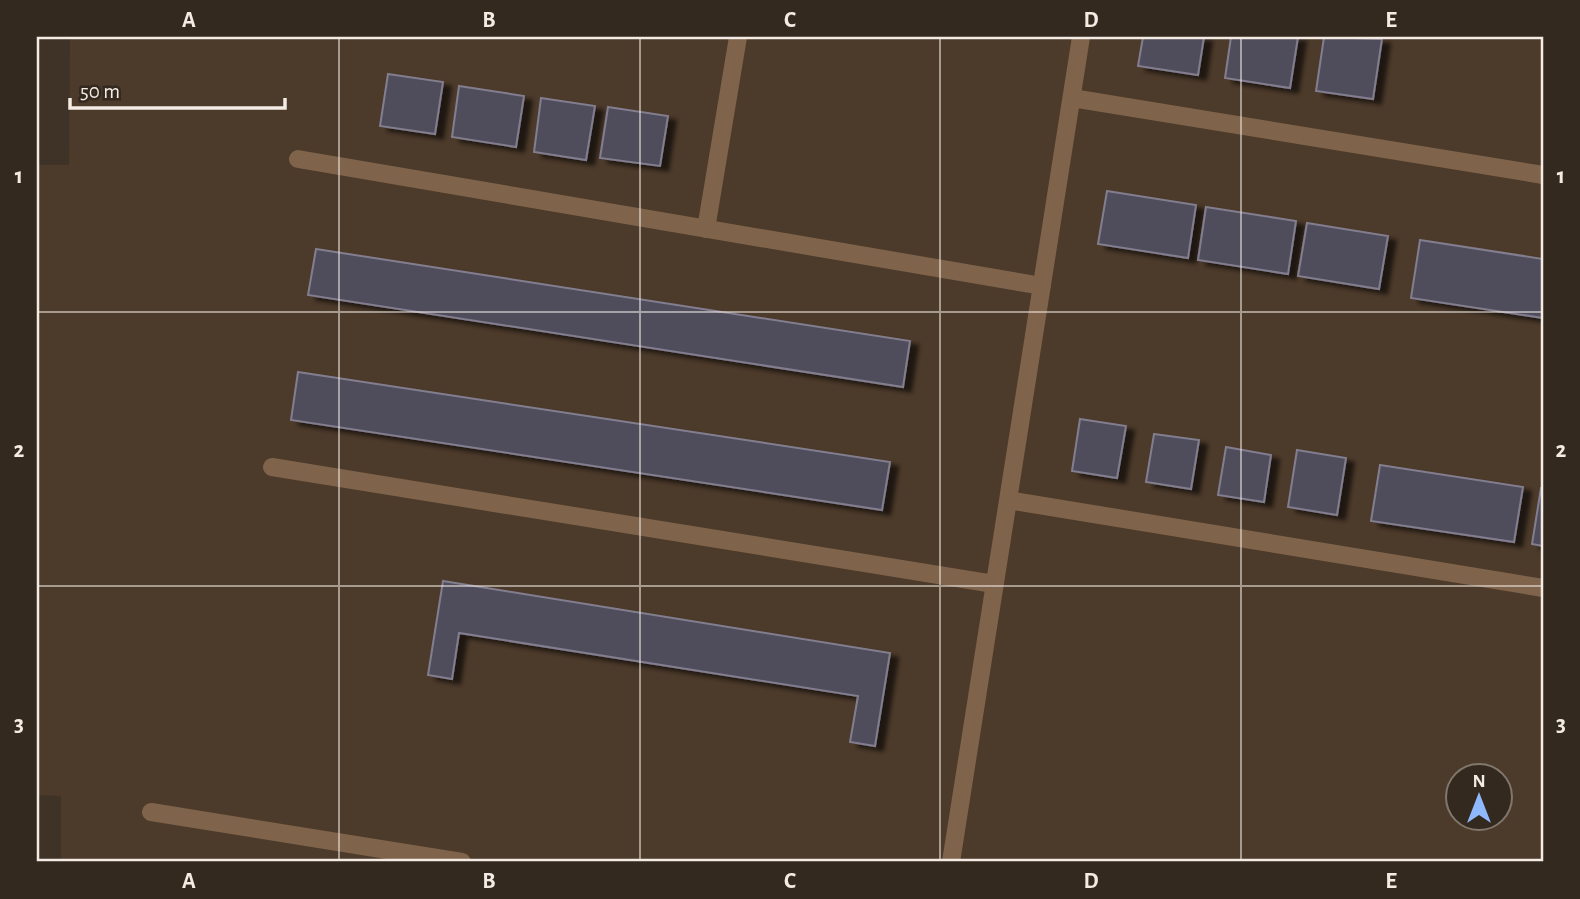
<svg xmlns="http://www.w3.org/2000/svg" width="1580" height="899" font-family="'Alegreya Sans',sans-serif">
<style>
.built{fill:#4c3a2a;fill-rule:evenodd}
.building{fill:#504d5c;stroke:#827e8f;stroke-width:2;filter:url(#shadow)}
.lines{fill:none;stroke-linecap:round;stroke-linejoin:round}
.minor{stroke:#7f634a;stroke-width:18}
.grid{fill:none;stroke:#f3ebe4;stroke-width:2;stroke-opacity:0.55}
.neatline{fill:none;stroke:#f3ebe4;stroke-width:2.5}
.grid-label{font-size:23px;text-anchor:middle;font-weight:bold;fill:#f3ebe4}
</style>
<defs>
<filter id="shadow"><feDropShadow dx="8" dy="4.5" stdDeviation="2" flood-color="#0009"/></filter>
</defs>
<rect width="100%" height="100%" fill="#3f3327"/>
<path class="built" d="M70 37H1543V862H61V796L37 795V165H69ZM1458 776H1500V818H1458Z"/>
<path class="building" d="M1143 37H1204L1198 75 1138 66Z
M1231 37H1298L1290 88 1225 78Z
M1324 37 1382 39 1373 99 1316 91Z
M388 74 443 82 435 134 380 126Z
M459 86 524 96 516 147 452 137Z
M541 98 595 106 586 160 534 152Z
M608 107 668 116 660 166 600 158Z
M1107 191 1196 205 1188 258 1098 244Z
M1206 207 1296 221 1288 274 1198 260Z
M1307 223 1388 236 1379 289 1298 276Z
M1420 240 1543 259V318L1411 298Z
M316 249 910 341 903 387 308 295Z
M298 372 890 462 882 510 291 420Z
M1080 419 1126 426 1117 478 1072 471Z
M1154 434 1199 440 1191 489 1146 482Z
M1226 447 1271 455 1264 502 1218 495Z
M1297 450 1346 458 1337 515 1288 507Z
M1380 465 1523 487 1514 542 1371 521Z
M1541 488H1543V546L1532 544Z
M443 581 890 653 875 746 850 742 858 696 459 633 452 679 428 675Z"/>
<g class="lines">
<path class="minor" d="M1072 98 1543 175
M298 159 1042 286
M706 229 738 37
M272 467 994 584
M1008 500 1543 588
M151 812 462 862
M951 862 1081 37"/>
</g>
<path class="grid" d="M339 37V862M640 37V862M940 37V862M1241 37V862M37 312H1543M37 586H1543"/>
<rect width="1580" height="899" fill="none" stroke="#34291e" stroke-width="77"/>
<g transform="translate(1479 797)"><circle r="33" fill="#34291e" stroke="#80776d" stroke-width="2"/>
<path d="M0-5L12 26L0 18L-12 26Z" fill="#8fb8fd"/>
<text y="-10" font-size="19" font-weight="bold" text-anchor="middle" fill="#f3ebe4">N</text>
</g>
<path d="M70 98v10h215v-10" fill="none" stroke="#f3ebe4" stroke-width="3.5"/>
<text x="80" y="98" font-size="21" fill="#f3ebe4" stroke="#34291e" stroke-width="5" paint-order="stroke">50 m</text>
<rect x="38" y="38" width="1504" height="822" class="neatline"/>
<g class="grid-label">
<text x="189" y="27">A</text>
<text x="489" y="27">B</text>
<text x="790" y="27">C</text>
<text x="1091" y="27">D</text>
<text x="1391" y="27">E</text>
<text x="19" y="183">1</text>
<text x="1561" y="183">1</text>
<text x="19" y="457">2</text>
<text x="1561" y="457">2</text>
<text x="19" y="731">3</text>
<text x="1561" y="731">3</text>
<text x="189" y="888">A</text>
<text x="489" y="888">B</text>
<text x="790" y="888">C</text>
<text x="1091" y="888">D</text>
<text x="1391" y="888">E</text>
</g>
</svg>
